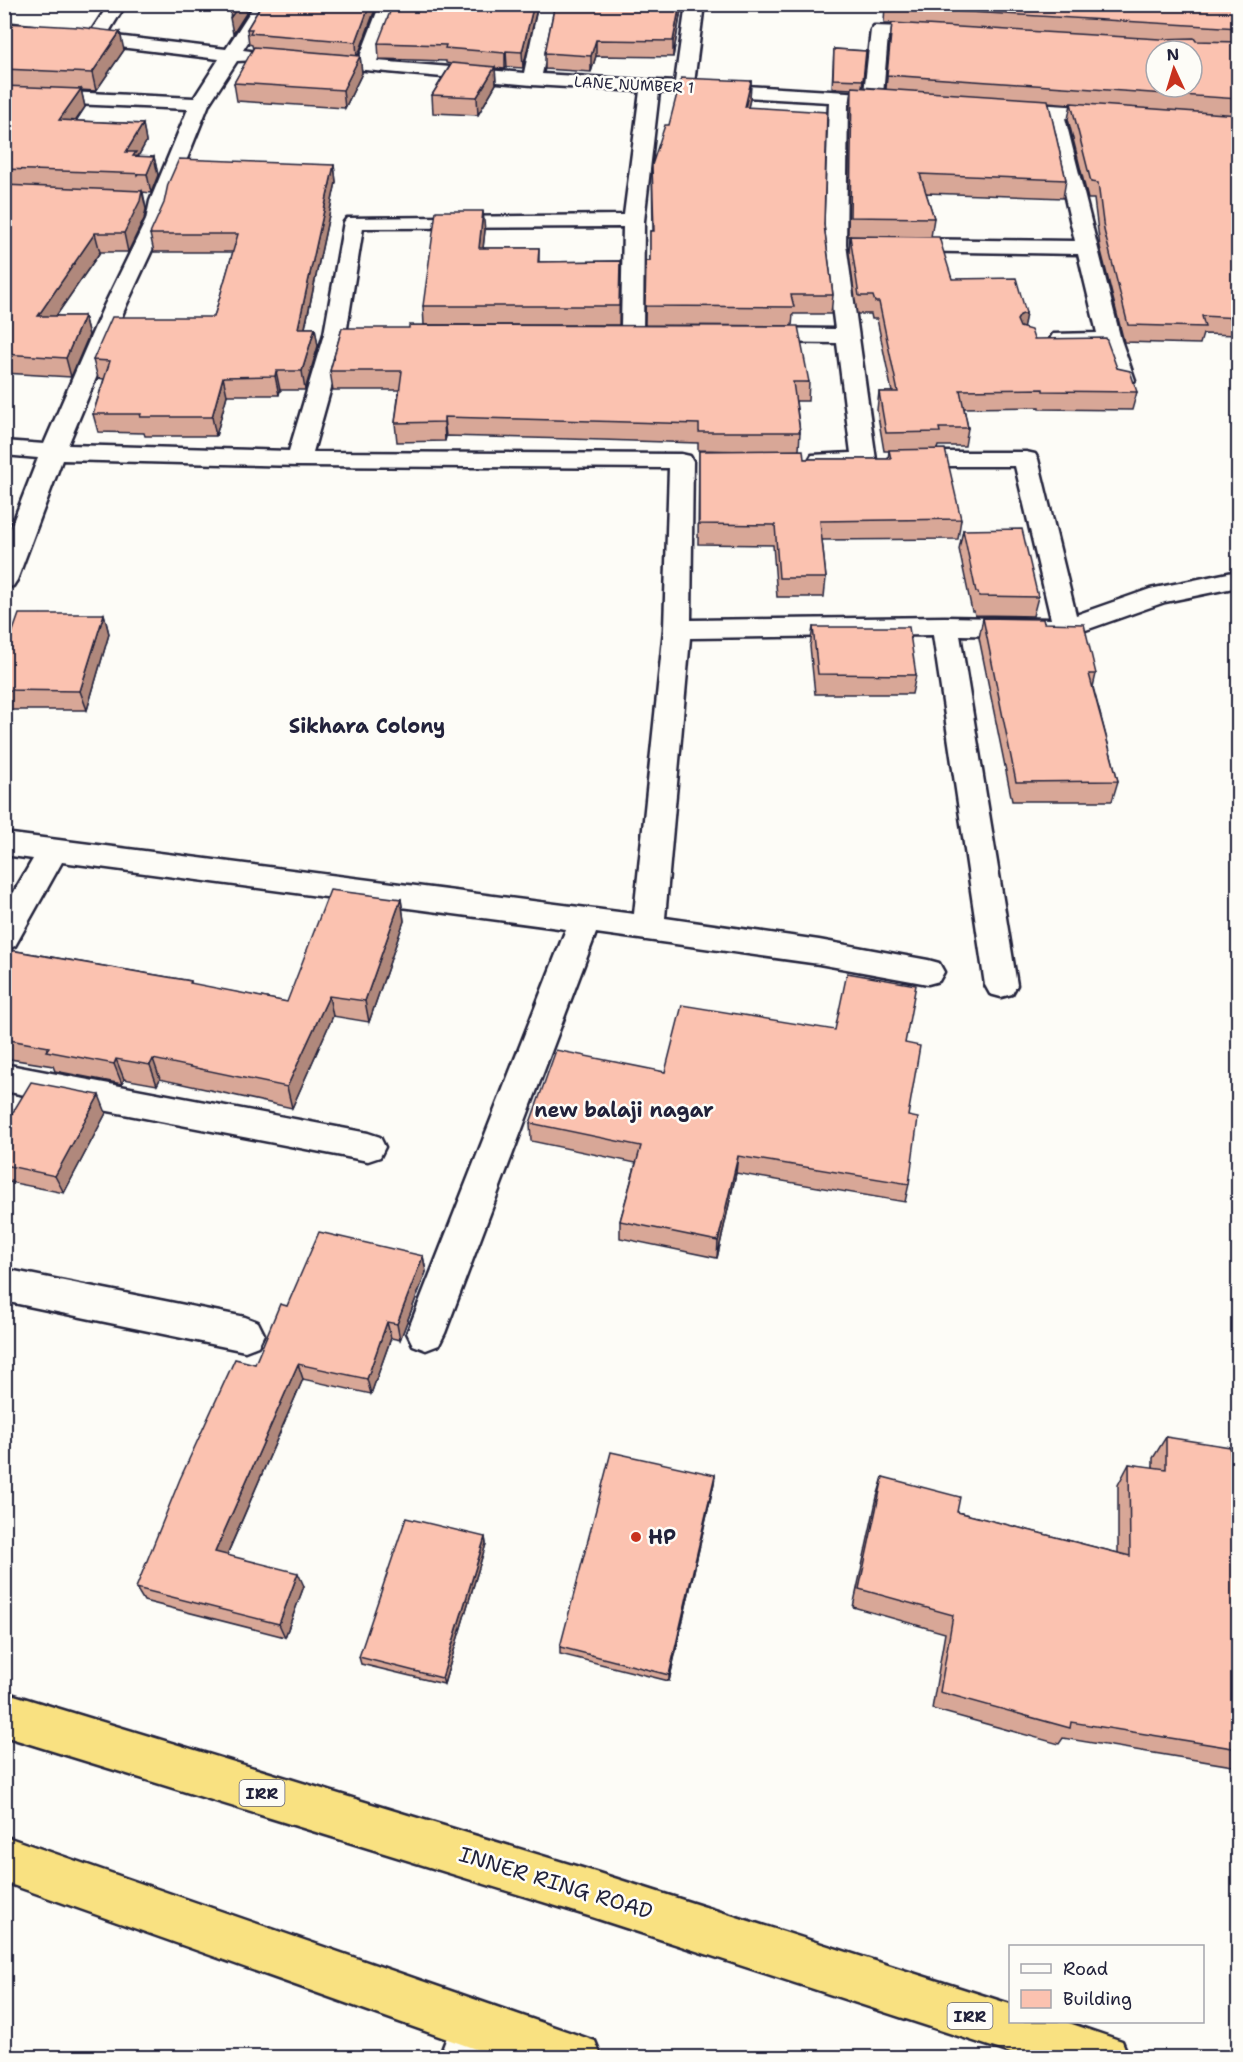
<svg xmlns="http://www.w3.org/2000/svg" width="1243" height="2062" font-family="'Shantell Sans',sans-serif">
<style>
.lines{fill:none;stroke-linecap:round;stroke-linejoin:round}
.minor-casing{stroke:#22223b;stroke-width:5}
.secondary-casing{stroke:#22223b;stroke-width:5}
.trunk-casing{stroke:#22223b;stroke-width:5}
.minor{fill:#fdfcf7;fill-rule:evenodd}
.secondary{fill:#fdfcf7;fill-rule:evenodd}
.trunk{fill:#f9e181;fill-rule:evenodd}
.wall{fill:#d8a797;stroke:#22223b;stroke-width:1.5}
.shaded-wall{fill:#b0887b;stroke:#22223b;stroke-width:1.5}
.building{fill:#fbc2b0;stroke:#22223b;stroke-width:1.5;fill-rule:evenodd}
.poi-dot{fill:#c8321e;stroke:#fdfcf7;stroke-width:2}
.labels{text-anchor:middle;stroke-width:5;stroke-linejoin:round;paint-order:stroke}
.far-street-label{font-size:15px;fill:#22223b;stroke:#fdfcf7}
.shield{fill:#fdfcf7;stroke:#646373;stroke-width:1.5}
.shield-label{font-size:16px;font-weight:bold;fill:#22223b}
.neighbourhood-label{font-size:20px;font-weight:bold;fill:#22223b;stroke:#fdfcf7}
.near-poi-label{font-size:21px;font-weight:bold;fill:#22223b;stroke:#fdfcf7;text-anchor:start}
.near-street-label{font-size:21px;fill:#22223b;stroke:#fdfcf7}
</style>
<rect width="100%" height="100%" fill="#fdfcf7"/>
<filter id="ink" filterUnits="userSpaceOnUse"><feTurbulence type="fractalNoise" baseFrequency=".0167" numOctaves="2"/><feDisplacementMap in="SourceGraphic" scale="12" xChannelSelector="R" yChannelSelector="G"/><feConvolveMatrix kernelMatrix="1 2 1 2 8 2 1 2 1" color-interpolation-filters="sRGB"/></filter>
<g filter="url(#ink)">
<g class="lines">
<g class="minor-casing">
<path id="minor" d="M109 4H126L107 35 226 49 255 4H272L243 50 258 52 261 56 258 60 237 61 209 104 170 201 166 220 126 306 68 445 289 451 324 334 344 222 347 218 624 215 640 91 532 85 310 65 307 61 310 57 316 55 359 59 380 4H398L377 61 524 73 539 4H557L542 74 675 82 686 4H704L694 83 864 93 871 30 874 26 935 28 941 29 944 33 941 37 888 36 883 94 902 96 904 100 902 104 848 103 846 244 876 460 873 465 864 467 812 465 809 460 812 455 851 453 837 343 754 342 746 340 743 335 746 330 754 328 835 329 824 244 829 102 659 92 644 221 643 334 640 339 632 341 589 339 586 334 589 329 621 327 623 227 363 228 346 334 313 452 681 454 690 456 693 461 691 620 945 617 1051 619 1015 466H902L893 464 890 459 893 454 902 452H1026L1035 454 1038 459 1076 615 1150 589 1238 571V587L1165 602 1066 637 960 635 1017 985 1012 994 1001 997 990 994 985 985 933 635 690 638 665 918 819 940 928 960 939 963 944 972 939 981 928 984 819 964 596 933 445 1333 439 1345 426 1350 413 1345 407 1333 566 929 62 862 15 946 4 950V909L33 859 4 855V833L634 914 664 629 669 468 299 466 62 460 17 580 13 586 4 588V545L38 458 4 455V441L44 444 104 306 146 220 150 201 188 109 4 101V89L194 98 219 59 4 33V23L90 33Z
M1007 102 1114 109 1121 111 1124 115 1121 119 1114 121 1065 118 1121 340 1135 380 1131 385 1123 387 1115 385 1101 347 1053 344 1050 339 1053 334 1097 333 1078 254 897 251 890 249 886 245 890 241 897 239 1075 241 1046 116 1000 112 997 108 1000 104Z
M4 1064 368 1133 380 1137 385 1147 380 1157 368 1161 4 1091Z
M4 1269 245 1317 258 1322 264 1334 258 1346 245 1351 4 1301Z"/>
</g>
<g class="secondary-casing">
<path id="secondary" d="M475 2001 492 2008 499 2025 487 2058H439L458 2008Z"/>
</g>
<g class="trunk-casing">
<path id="trunk" d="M4 1692 592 1871 1010 2004V2022H1066L1122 2041 1129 2058H1026L592 1917 4 1736Z
M4 1836 595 2041 602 2058H501L4 1882Z"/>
</g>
<use href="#minor" class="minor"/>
<use href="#secondary" class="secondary"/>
<use href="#trunk" class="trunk"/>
</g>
<path class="wall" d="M262 4H377L358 56H360L362 73 345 108 237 101 234 83 254 49H253L252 45 249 44 247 29Z
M538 4 523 68 507 67 505 69 495 68 496 84 478 115 433 113 432 95 451 64 446 63V61L379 59 378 43Z
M555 4H682L673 57 596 56 591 72 545 69V53Z
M885 4H1239V335L1203 334 1200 344 1124 342 1100 247 1094 199H1088L1068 119 1071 104 1048 102 1066 180 1063 198 926 193 934 218 931 237 952 279 1026 313 1023 328 1034 339 1117 368 1137 392 1132 410 1039 409V407L964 408 968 428 965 446H938L937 449 961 519 958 539 822 540 826 578 824 597H777L773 545 698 544 699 451H745L698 450V443L569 439 446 436 445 441 397 442 395 423 399 390H333L330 371 342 328 809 382 808 401H796L800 432 799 450 804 459H888L889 451H884L877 410 879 392H892L877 319H872L871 314H857L849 253 850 236H848L850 104 852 89 832 88 834 49 866 51 862 87 886 89 892 23H884Z
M4 23 124 50 96 91 81 90 85 107 76 121 143 124 146 142 138 157H154L158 175 151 193 143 192 146 209 144 219 128 252H100L56 316H84L89 335 71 377 4 373Z
M751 81 750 99 748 107 824 225 833 295 831 314H793L792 326 645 325 646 261H650V231H653L652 165 669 125Z
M334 165 336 182 305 328H315L318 346 305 390H280L279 395H227L216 436H145L144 433 98 432 93 414 104 379 98 378 93 360 214 317 233 252H154L150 234Z
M485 230 483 248H539V262L620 261 619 325H424L423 306Z
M963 530 1038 597 1033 616 975 615 974 611H972L959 549Z
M104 614 109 634 87 710H4V648Z
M983 618 1044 623 1096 674 1093 687 1118 781 1112 801H1012L979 638Z
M813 627 916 675 912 694H815L810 646Z
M401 899 404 921 369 1022 333 1016 292 1108 160 1079 157 1085 124 1079 122 1084 55 1071 53 1066 4 1058V949L191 981V984L287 1002Z
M905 1043 909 1184 905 1202 736 1173 717 1258 620 1238V1221L636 1163 531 1141 530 1123 665 1072Z
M106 1113 64 1193 4 1181V1127Z
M423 1256 426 1272 400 1340 391 1338 371 1394 303 1379 227 1555 304 1586 285 1637 144 1601 136 1588 255 1364 287 1306Z
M1166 1437 1232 1484 1239 1485V1767L1063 1738 1059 1744 932 1709 945 1633 853 1607 877 1497 883 1477 957 1512 1118 1553V1485L1129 1464 1153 1468V1458Z
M715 1475 714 1483 669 1681 560 1654V1647Z
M485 1537 486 1544 444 1684 361 1664 359 1657Z"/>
<path class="shaded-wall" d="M240 4H252L233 34 230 18Z
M370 4H377L357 58 356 42Z
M534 4H538L523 68 522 52Z
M680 4H682L673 57V41Z
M120 32 124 50 96 91 92 73Z
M596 40V56L591 72V56Z
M506 51 507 67 505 69V53Z
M360 56 362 73 345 108 343 90Z
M495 67 496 84 478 115 477 97Z
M751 81 750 99 744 125 745 107Z
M81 89 85 107 64 138 59 120Z
M143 124 146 142 137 158 140 171 137 175 134 162 126 152Z
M154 157 158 175 151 193 147 174Z
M334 165 336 182 301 346 298 328Z
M142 191 146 209 144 219 128 252 124 233Z
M483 211 485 230 481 267 479 248Z
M95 233 100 252 43 335 38 316Z
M1026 313 1023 331 1016 333 1017 320 1020 315Z
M84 316 89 335 71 377 66 358Z
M315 328 318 346 305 390 302 371Z
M276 371 280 390 279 395 275 376Z
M223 377 227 395 216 436 212 417Z
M444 417 446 436 445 441 444 422Z
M104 614 109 634 87 710 80 691Z
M4 856 7 863 4 868Z
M401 899 404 921 369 1022 365 1001Z
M329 996 333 1016 292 1108 287 1087Z
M116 1059 124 1079 122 1084 114 1064Z
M153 1059 160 1079 157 1085 150 1065Z
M99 1095 106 1113 64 1193 55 1176Z
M738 1156 736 1173 717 1258 718 1241Z
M423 1256 426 1272 400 1340 397 1324Z
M387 1322 391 1338 371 1394 367 1379Z
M298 1364 303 1379 222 1566 215 1552Z
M715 1475 714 1483 669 1681V1675Z
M485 1537 486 1544 444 1684 442 1678Z
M298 1573 304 1586 285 1637 279 1624Z"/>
<path class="building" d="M232 4H240L230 18Z
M262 4H370L356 42 250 33 252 29H247Z
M393 4H534L522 52 506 51 505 53 445 48 446 45 378 43Z
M555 4H680L673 41 596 40 591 56 545 53Z
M886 4H1239V28L885 7Z
M4 23 78 27 120 32 92 73 4 69Z
M892 23 1160 39 1194 38 1196 41 1239 42V99L887 75ZM1156 51H1192V87H1156Z
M254 47 360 56 343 90 234 83Z
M834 49 866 51 863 80 833 79Z
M452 63 495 67 477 97 432 95Z
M681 78 751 81 745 107 827 112 824 225 833 295H791L794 307 645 306 646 261H650V231H654L652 165 665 125H669Z
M4 86 81 89 59 120 143 124 126 152H136L133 156 154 157 147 174 4 169Z
M852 87 1048 100 1066 180 920 174 934 218 850 217Z
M1071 103 1239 115V318L1202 316 1205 327 1128 325 1104 230 1098 183 1091 182Z
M179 159 334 165 298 328H315L302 371H276L275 376 223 377 212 417H140L141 414H93L110 361 93 360 112 317H214L238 234H150L164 203 168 184Z
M4 185 142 191 140 201 124 233H95L38 316H84L66 358 4 354Z
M436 211H483L479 248H539L538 262 620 261 619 306H423Z
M850 236 939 237 952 279 1016 278 1026 313 1020 315 1017 320 1020 327 1031 330 1034 339 1106 338 1117 368 1130 371 1137 392 1043 391V389L960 390 968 428H939L940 432 886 433 879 392H898L879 302H875L873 296H859Z
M409 325 798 326 809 382H793L800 432H699V424L444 417V422L395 423 402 371H330L342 328H409Z
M945 449 961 519 820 521 826 578H779L775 525 699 524V451L803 450 804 459H891L889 450Z
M1022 529 1038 597 979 596 978 592H976L963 530Z
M19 614H104L80 691 4 690V648H7Z
M983 618 1043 619 1044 623 1084 624 1096 674H1089L1118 781 1016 782Z
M813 627H909L916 675 818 674Z
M330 890 401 899 365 1001 329 996 287 1087 153 1059 150 1065 116 1059 114 1064 46 1051 49 1047 4 1039V949L191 981 190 983 287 1002Z
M847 973 916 985 905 1043 920 1046 908 1116 918 1118 909 1184 738 1156 718 1241 620 1221 641 1146 530 1123 556 1050 665 1072 682 1005 835 1030Z
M31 1082 99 1095 55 1176 4 1165V1127Z
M319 1232 423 1256 397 1324 387 1322 367 1379 298 1364 215 1552 298 1573 279 1624 136 1588 180 1479 235 1359 255 1364 280 1304 287 1306Z
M1166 1437 1230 1447 1232 1484 1239 1485V1749L1071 1722 1070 1728 940 1692 953 1615 859 1589 883 1477 960 1497 957 1512 1130 1556 1129 1464 1166 1469Z
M611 1452 715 1475 669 1675 560 1647Z
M406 1518 485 1537 442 1678 359 1657Z"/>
</g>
<circle class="poi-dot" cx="636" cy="1537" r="6"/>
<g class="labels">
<g class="far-street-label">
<text transform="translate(634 85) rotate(3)" y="5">LANE NUMBER 1</text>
</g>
<g class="shield">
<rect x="239.5" y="1780" width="45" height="26" rx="4.5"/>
<rect x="947.5" y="2003" width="45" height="26" rx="4.5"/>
</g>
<g class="shield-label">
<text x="262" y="1799">IRR</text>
<text x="970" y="2022">IRR</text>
</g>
<g class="neighbourhood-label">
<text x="367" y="733">Sikhara Colony</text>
<text x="624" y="1117">new balaji nagar</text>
</g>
<g class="near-poi-label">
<text x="648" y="1544">HP</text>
</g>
<g class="near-street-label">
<text transform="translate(556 1883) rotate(17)" y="7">INNER RING ROAD</text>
</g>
</g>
<rect width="1243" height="2062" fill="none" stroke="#fdfcf7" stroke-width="24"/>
<rect x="12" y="12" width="1219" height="2038" fill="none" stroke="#22223b" stroke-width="2" filter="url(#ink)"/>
<rect x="1009" y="1945" width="195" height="78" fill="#fdfcf7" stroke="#a5a5ac" stroke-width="1.5"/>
<rect x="1021" y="1964" width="30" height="9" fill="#fdfcf7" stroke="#a5a5ac" stroke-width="1.5"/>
<text x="1063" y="1975" font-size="18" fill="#22223b">Road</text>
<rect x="1021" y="1990" width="30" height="18" fill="#fbc2b0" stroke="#a5a5ac" stroke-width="1.5"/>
<text x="1063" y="2005" font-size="18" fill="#22223b">Building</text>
<g transform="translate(1174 69) rotate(356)"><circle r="28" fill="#fdfcf7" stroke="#a5a5ac" stroke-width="1.5"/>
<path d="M0-4.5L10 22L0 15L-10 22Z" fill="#c8321e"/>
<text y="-9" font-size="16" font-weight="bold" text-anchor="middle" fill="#22223b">N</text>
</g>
</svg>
